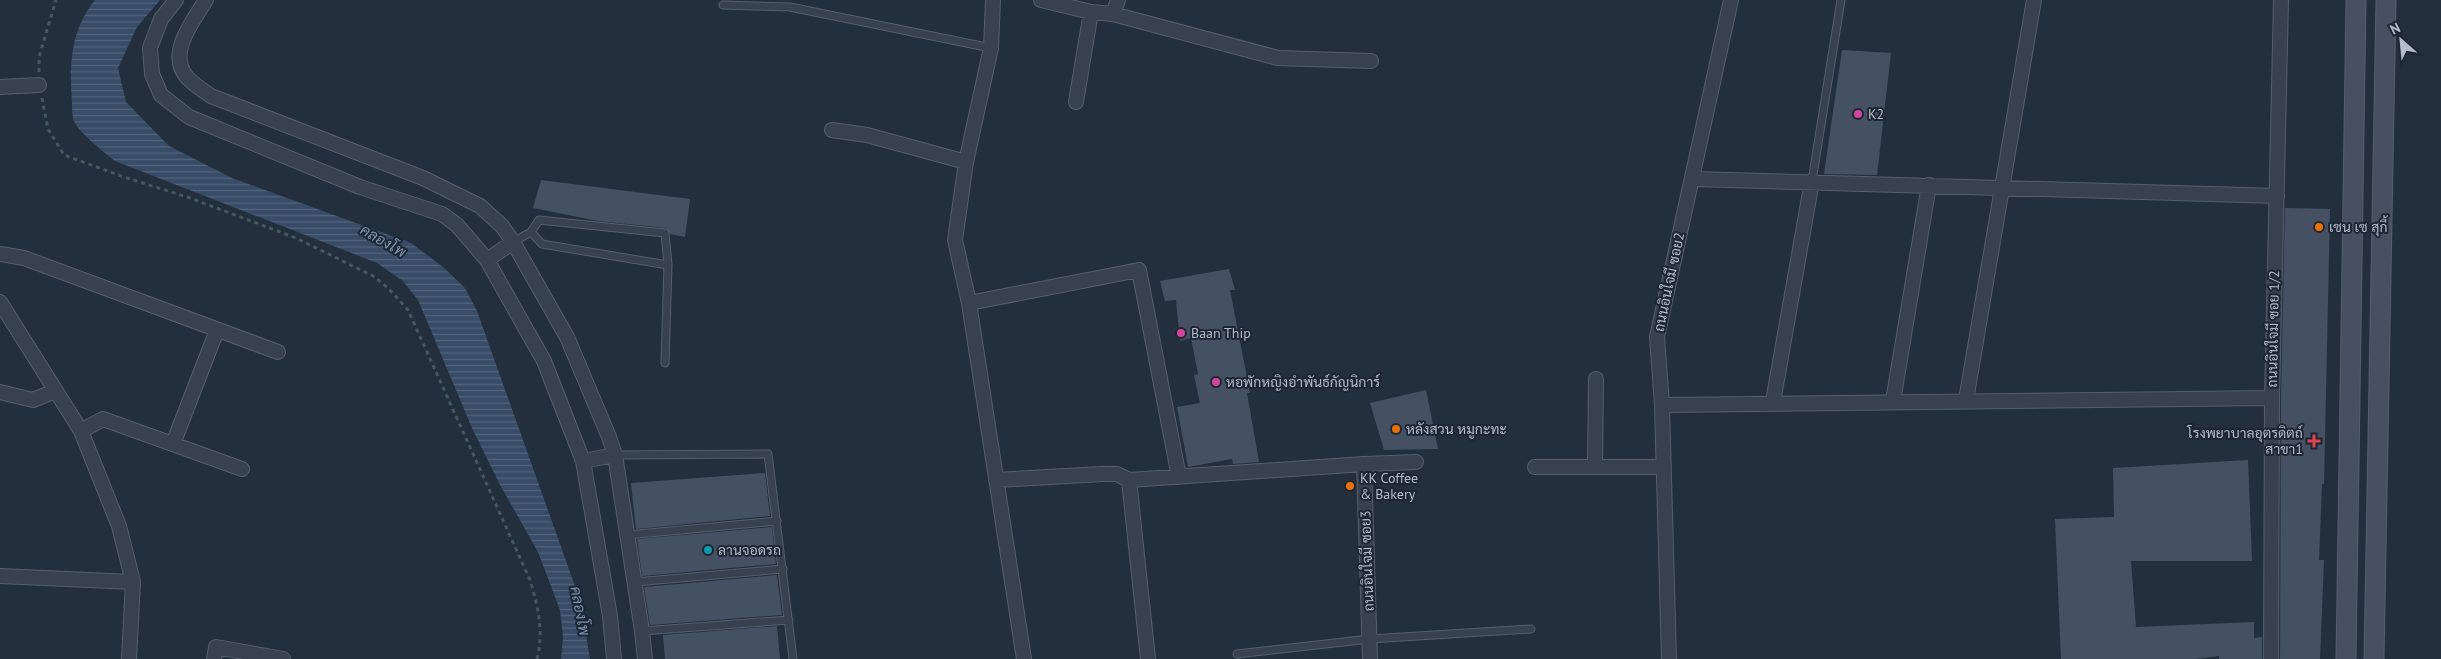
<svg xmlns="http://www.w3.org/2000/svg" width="2441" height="659" font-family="'PT Sans',Sarabun,sans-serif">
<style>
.water{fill:url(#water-rules)}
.building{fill:#455162}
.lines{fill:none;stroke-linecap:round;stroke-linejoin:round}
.lane-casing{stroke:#565f6c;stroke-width:9}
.street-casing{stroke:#565f6c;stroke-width:16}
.secondary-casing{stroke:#565f6c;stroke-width:21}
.path{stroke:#44595c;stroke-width:3;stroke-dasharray:4 4;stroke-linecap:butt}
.lane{stroke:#38414e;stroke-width:7}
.street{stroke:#38414e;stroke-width:14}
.secondary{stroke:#465061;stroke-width:19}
.hotel-dot{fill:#d1479c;stroke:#1d2633;stroke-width:2}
.food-dot{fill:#e8710a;stroke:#1d2633;stroke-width:2}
.health-dot{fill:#e0444e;stroke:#1d2633;stroke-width:2}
.culture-dot{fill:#0f9aa8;stroke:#1d2633;stroke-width:2}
.labels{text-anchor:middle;stroke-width:4;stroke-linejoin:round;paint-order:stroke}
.poi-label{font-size:14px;fill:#b4bcc9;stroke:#1d2633;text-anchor:start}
.street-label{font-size:14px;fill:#b4bcc9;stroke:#1d2633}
.water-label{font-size:15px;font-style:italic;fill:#7c92b1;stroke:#1d2633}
</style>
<defs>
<pattern id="water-rules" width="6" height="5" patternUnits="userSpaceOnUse" patternTransform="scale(1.25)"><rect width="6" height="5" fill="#394c67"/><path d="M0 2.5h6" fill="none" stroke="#53647b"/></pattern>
</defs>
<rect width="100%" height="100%" fill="#242f3e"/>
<path class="water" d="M95 0H160L137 27 118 68 126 102 169 146 232 178 411 243 443 267 465 288 477 311 581 603 590 659H561L563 637 560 610 538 552 499 483 472 428 418 300 403 281 377 263 115 161C104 152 79 133 74 121 72 116 72 107 72 102 69 65 71 29 95 0Z"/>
<path class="building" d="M1842 50 1891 53 1877 175 1824 174Z
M541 180 690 199 685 237 670 234 666 228 598 221 533 208Z
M2285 208 2330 209 2324 484H2322L2319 560H2324L2320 659H2280L2281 398Z
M1229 269 1235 290H1230L1250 393H1247L1259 462 1233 464 1232 459 1188 467 1177 407 1200 403 1194 375 1198 374 1191 338 1180 341 1176 300 1165 301 1160 281Z
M1426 390 1438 449 1384 450 1370 403Z
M2248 460 2252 561H2131L2136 627 2254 622V638L2262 637V659H2219V656L2194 659H2061L2055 519 2114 517 2113 468Z
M765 473 770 516 636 529 631 483Z
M772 527 776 564 642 576 637 539Z
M777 575 782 615 650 625 644 587Z
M777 626 780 659H665L663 635Z"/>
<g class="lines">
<g class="lane-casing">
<path id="lane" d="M723 5 790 7 991 48
M1812 181 1841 0
M531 232 539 220 665 233 668 265 665 363
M513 242 531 232 542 244 668 265
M615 455 768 454 793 659
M627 535 777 521
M635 582 783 569
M642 631 789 620
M1237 654 1370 639 1531 629"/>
</g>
<g class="street-casing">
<path id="street" d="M176 0 161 19 150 48 152 74 161 95 189 117 360 187 442 214 457 225 487 260 544 361 583 461 610 616 614 659
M206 0C194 20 167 52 186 76 192 84 203 90 211 96L423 178 480 206 502 226 513 242 567 337 609 437 615 455 642 631 645 659
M993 0 991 48 966 162 955 240 969 303 1024 659
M1041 0 1091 12 1113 14 1278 58 1371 61
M1113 14 1118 0
M0 87 39 85
M1076 102 1091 12
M832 130 867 135 966 162
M1694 179 2277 196
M0 254 24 258 278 352
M487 260 513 242
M0 302 81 431 119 526 133 582 129 659
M969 303 1139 270 1179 477
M0 392 33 400 55 391
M1966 400 2034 0
M1893 401 1929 185
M1773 402 1812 181
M1662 405 2272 398
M81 431 103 419 242 469
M173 444 217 330
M583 461 615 455
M1364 464 1370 659
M1535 467H1664
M1595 467 1596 379
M996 480 1102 474H1117L1129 480 1364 464 1416 462
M1129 480 1148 659
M0 576 133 582
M214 659 216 647 283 659
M1669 659 1662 405 1657 337 1731 0
M2271 659 2272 398 2281 0"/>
</g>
<g class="secondary-casing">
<path id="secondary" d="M2346 659 2356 0
M2374 659 2386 0"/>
</g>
<path class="path" d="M39 72V57L56 0
M42 98 48 129 64 155 124 177 190 198 296 238 375 277 389 289 408 310 530 580C538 607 544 631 537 659"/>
<use href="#lane" class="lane"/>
<use href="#street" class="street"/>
<use href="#secondary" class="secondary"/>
</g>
<g class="hotel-dot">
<circle cx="1858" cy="114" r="5"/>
<circle cx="1181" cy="333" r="5"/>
<circle cx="1216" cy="382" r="5"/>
</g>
<g class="food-dot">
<circle cx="2319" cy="227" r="5"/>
<circle cx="1396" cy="429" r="5"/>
<circle cx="1350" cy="486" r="5"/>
</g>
<path class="health-dot" d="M2311.5 433.5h5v5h5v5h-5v5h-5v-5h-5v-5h5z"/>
<circle class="culture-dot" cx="708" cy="550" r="5"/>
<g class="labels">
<g class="poi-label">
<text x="1868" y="119">K2</text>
<text x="2329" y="232">เซน เซ สุกี้</text>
<text x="1191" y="338">Baan Thip</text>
<text x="1226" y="387">หอพักหญิงอำพันธ์กัญนิการ์</text>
<text x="1406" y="434">หลังสวน หมูกะทะ</text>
<text x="2303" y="438" text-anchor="end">โรงพยาบาลอุตรดิตถ์<tspan x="2303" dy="16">สาขา1</tspan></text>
<text x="1360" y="483">KK Coffee<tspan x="1360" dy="16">&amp; Bakery</tspan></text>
<text x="718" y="555">ลานจอดรถ</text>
</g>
<g class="street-label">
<text transform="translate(1669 282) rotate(-78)" y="5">ถนนอินใจมี ซอย2</text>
<text transform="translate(2273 329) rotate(-89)" y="5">ถนนอินใจมี ซอย 1/2</text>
<text transform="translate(1367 561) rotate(-92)" y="5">ถนนอินใจมี ซอย3</text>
</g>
<g class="water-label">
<text transform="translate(383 241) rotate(30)" y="5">คลองโพ</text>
<text transform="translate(580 611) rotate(79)" y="5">คลองโพ</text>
</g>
</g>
<g transform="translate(2401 40) rotate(333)" stroke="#1d2633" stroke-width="4" paint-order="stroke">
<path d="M0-4L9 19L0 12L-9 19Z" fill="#b4bcc9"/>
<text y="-8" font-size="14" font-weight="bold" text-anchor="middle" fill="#b4bcc9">N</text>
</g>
</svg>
